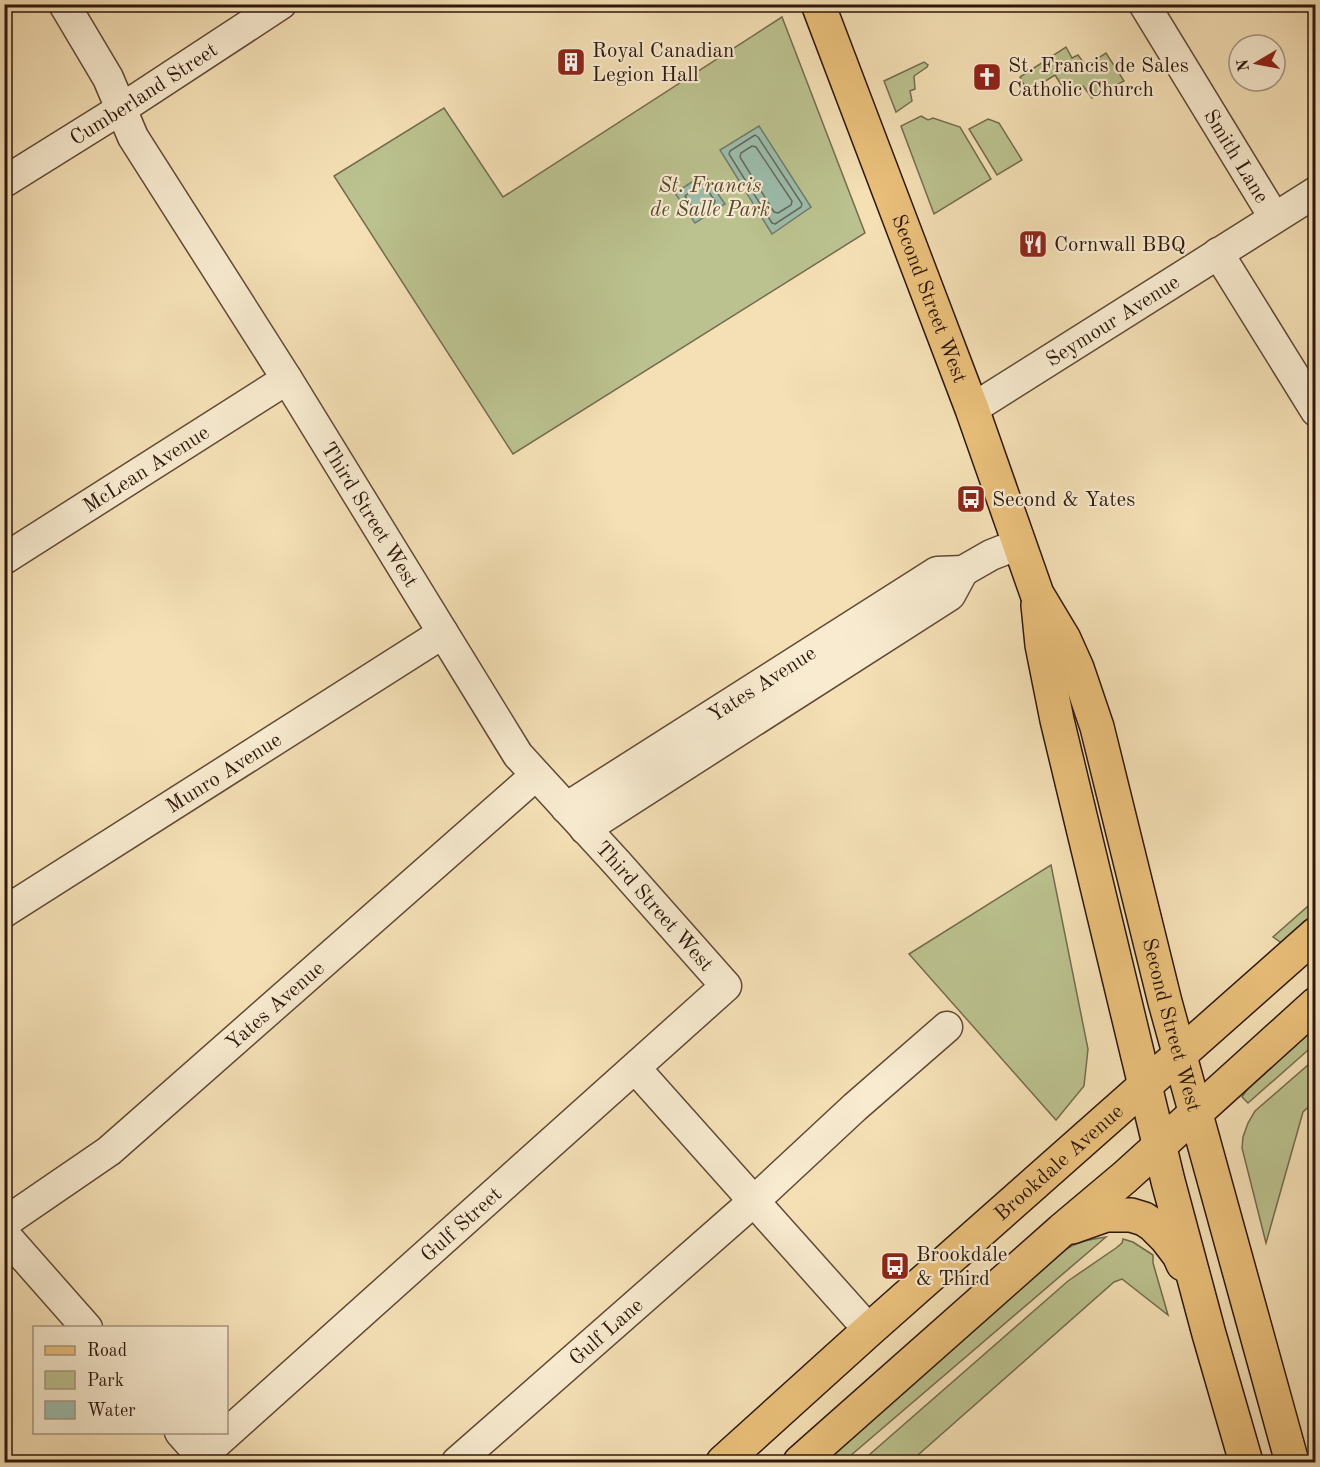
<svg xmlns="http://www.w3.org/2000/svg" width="1320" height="1467" font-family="'Old Standard TT',serif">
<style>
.green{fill:#bbc28f;stroke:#746c4e;stroke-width:1.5}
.water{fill:#9cbdac;stroke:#707b6c;stroke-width:1.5}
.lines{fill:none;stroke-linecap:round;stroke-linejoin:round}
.shore{stroke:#656a5c;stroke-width:1.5}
.minor-casing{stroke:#604936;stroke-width:33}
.major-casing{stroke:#2e170c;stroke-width:36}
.minor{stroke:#f8ebd0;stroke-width:30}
.major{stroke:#eac07b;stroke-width:33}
.labels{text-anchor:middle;stroke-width:4.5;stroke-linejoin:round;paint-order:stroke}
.poi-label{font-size:21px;fill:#2e170c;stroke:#f8ebd0;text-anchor:start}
.street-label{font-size:21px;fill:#2e170c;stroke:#f8ebd0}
.park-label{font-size:21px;font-style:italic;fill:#584a33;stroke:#f8ebd0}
</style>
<rect width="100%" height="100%" fill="#f5e0b6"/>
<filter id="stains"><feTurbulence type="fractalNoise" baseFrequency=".00333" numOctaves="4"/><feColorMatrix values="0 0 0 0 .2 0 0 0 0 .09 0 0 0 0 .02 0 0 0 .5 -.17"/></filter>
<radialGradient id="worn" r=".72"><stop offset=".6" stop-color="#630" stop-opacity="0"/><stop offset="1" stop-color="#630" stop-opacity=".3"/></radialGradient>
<path class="green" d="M782 17 865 233 513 454 334 176 444 108 503 197Z
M1066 47 1072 58 1078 55 1086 66 1106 53 1124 81 1092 98 1083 86 1074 91 1071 87 1065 91 1055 75 1028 92 1020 77Z
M924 62 928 65 927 67 914 76 915 89 910 91 912 101 896 112 884 81Z
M921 116 928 120 933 118 960 127 991 179 934 214 901 126Z
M988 119 999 123 1022 160 997 175 969 129Z
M1051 865 1088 1049 1084 1086 1056 1120 909 954Z
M1315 900V915L1283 944 1273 937Z
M1315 1026V1044L1248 1103 1242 1097 1254 1080Z
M1315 1059V1101L1303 1112 1266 1243 1242 1148 1243 1137 1248 1123 1255 1111Z
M1106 1237 843 1462H822L1058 1254C1077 1242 1085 1240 1106 1237Z
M1123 1239 1133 1242 1153 1255V1263L1168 1315 1122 1279 1114 1282 910 1462H861L1068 1281 1116 1248 1122 1243Z"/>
<path class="water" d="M759 126 811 207 772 234 720 150Z
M704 174 725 204 695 223 675 193Z"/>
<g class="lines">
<path class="shore" d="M755 135 758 137 802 204 801 207 775 224 772 223 729 154 730 151Z
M752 146 756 147 792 201 791 205 778 213 774 212 740 157 741 153Z
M701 184 704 185 715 201 714 204 697 214 685 196Z"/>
<g class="minor-casing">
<g id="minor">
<path id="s1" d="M64 4 108 78 133 137 287 379 518 755 617 863 726 986 195 1462"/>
<path id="s2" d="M1144 4 1274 217"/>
<path id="s3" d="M4 182 121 109 281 4"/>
<path d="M1218 253 1316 411"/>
<path id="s4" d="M972 409 1316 192"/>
<path id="s5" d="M4 559 287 379"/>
<path id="s6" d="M566 808 937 572 963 571 991 555 1019 544"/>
<path d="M585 829 950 595 963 571"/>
<path id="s7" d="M4 912 443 633"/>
<path d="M635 1068 869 1330"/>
<path id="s8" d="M4 1223 109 1151 536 775"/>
<path d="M4 1234 87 1328"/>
<path d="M180 1432 202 1457"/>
<path id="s9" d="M457 1462 754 1201 855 1107 947 1027"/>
</g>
</g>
<g class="major-casing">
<g id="major">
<path id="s10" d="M818 4 972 409 1037 594 1064 639 1077 668 1097 727 1165 1002 1292 1462"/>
<path d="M1038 605 1042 645 1057 720 1168 1181 1209 1334 1246 1462"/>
<path d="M1072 1227 1106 1215H1131L1144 1219 1153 1225 1166 1238 1179 1255 1183 1264"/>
<path id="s11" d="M723 1462 869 1330 1316 934"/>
<path d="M800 1462 1062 1230 1125 1177 1316 1004"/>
</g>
</g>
<use href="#minor" class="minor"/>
<use href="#major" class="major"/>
</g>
<defs>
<g id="building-square" transform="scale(1.5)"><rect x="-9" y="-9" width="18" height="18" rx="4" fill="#8f2418" stroke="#f8ebd0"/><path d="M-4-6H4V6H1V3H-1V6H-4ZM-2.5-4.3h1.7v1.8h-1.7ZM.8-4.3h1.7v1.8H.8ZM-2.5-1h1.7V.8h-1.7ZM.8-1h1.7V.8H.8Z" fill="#fff"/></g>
<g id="church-square" transform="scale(1.5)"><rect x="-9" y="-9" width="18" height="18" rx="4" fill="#8f2418" stroke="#f8ebd0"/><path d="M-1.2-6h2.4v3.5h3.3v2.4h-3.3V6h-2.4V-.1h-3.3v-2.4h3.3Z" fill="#fff"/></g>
<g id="restaurant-square" transform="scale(1.5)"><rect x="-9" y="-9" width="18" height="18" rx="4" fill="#8f2418" stroke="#f8ebd0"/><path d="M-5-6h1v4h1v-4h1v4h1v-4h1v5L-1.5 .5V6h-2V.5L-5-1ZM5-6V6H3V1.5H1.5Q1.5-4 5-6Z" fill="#fff"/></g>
<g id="bus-square" transform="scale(1.5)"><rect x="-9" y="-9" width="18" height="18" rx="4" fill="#8f2418" stroke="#f8ebd0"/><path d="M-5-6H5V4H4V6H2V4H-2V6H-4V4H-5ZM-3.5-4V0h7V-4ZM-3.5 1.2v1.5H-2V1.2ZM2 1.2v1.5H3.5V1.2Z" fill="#fff"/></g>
</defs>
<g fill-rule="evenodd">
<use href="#building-square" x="571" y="62"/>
<use href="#church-square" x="987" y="77"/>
<use href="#restaurant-square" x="1033" y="244"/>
<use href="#bus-square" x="971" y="499"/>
<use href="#bus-square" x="895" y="1266"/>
</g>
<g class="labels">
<g class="poi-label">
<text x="592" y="57">Royal Canadian<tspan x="592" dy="24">Legion Hall</tspan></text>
<text x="1008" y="72">St. Francis de Sales<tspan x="1008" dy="24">Catholic Church</tspan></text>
<text x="1054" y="251">Cornwall BBQ</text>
<text x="992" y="506">Second &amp; Yates</text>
<text x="916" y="1261">Brookdale<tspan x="916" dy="24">&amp; Third</tspan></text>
</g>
<g class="street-label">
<text dy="7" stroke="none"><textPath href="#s3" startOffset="165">Cumberland Street</textPath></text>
<text dy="7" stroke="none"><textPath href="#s2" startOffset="178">Smith Lane</textPath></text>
<text dy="7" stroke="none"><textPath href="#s10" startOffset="315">Second Street West</textPath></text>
<text dy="7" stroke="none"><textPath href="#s4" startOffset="166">Seymour Avenue</textPath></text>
<text dy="7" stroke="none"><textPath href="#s5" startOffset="168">McLean Avenue</textPath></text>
<text dy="7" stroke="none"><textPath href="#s1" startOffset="596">Third Street West</textPath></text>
<text dy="7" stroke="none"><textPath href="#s6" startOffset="232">Yates Avenue</textPath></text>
<text dy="7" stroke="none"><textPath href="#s7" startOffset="260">Munro Avenue</textPath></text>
<text dy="7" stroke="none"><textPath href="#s1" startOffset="1082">Third Street West</textPath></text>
<text dy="7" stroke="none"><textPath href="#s8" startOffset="348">Yates Avenue</textPath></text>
<text dy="7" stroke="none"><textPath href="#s10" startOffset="1083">Second Street West</textPath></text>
<text dy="7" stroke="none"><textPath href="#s11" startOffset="450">Brookdale Avenue</textPath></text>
<text transform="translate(461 1224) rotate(-42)" y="7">Gulf Street</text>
<text dy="7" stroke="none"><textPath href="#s9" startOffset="198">Gulf Lane</textPath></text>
</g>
<g class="park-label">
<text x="710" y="192">St. Francis<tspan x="710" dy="24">de Salle Park</tspan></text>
</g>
</g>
<rect width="1320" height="1467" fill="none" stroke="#f5e0b6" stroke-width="24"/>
<rect x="6" y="6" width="1308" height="1455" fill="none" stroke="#2e170c" stroke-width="3"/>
<rect x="12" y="12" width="1296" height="1443" fill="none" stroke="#2e170c" stroke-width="1.5"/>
<rect x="33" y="1326" width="195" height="108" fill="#f8ebd0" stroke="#a79682" stroke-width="1.5"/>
<rect x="45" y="1346" width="30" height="9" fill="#eac07b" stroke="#a79682" stroke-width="1.5"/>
<text x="87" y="1356" font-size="18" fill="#2e170c">Road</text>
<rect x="45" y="1371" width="30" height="18" fill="#bbc28f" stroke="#a79682" stroke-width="1.5"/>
<text x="87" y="1386" font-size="18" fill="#2e170c">Park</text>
<rect x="45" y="1401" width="30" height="18" fill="#9cbdac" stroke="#a79682" stroke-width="1.5"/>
<text x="87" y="1416" font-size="18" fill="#2e170c">Water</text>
<g transform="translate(1257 63) rotate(260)"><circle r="28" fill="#f8ebd0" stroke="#a79682" stroke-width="1.5"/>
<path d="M0-4.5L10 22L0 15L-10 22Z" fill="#8f2418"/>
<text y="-9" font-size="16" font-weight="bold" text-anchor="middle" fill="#2e170c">N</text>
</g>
<rect width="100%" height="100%" filter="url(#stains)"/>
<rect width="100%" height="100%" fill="url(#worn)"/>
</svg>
